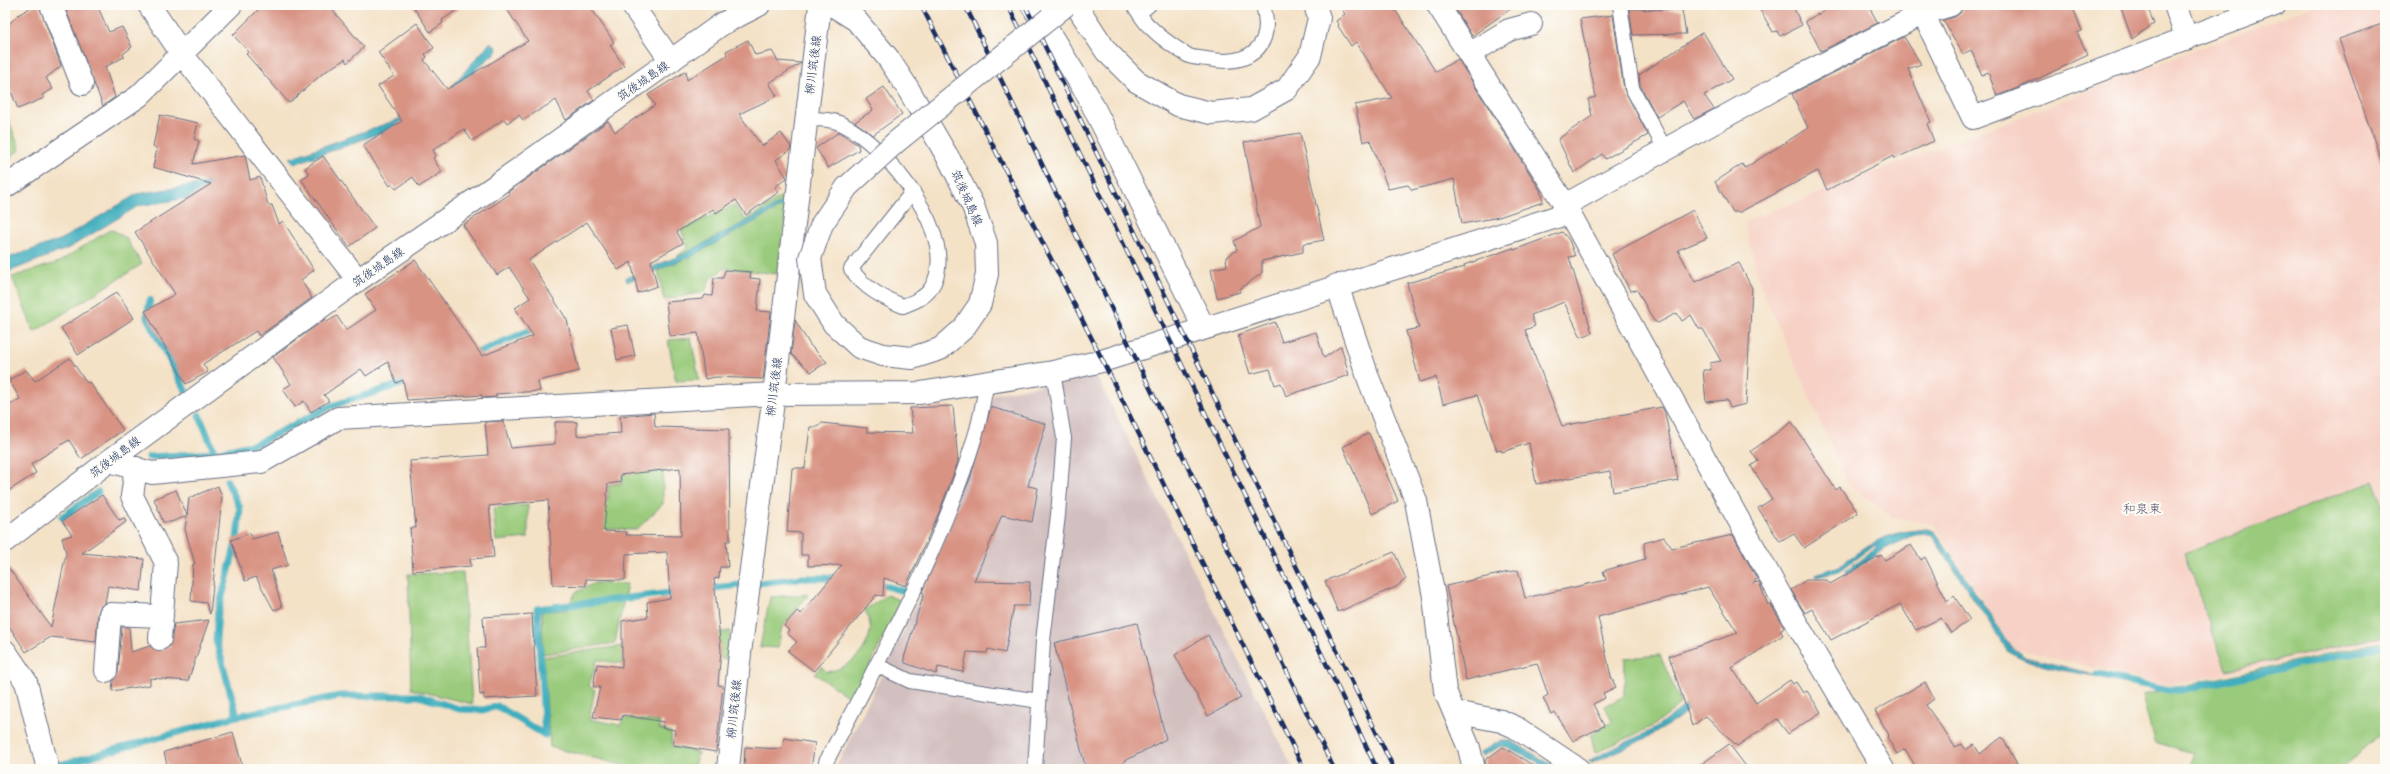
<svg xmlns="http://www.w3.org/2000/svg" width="2390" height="774" font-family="Pangolin,'Klee One',sans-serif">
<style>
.built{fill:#f7d1c6}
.industrial{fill:#d2bfbf}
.green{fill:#9acb7b;stroke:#5a7d6c}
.water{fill:#40aebe;stroke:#2e6e8e}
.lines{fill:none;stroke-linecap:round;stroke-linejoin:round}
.stream{stroke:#40aebe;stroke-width:7}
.building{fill:#d89383;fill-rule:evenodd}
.lane-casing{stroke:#676e83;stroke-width:16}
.street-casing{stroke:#676e83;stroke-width:24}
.secondary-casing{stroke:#676e83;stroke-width:24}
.lane{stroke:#fff;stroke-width:14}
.street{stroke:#fff;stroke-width:22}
.secondary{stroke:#fff;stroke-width:22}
.rail-casing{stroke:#1b2f5e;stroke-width:4.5}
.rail{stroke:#fdfcf7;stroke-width:3;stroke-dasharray:9;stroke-linecap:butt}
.secondary-bridge-casing{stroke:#676e83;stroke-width:24;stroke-linecap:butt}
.secondary-bridge{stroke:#fff;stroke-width:22}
.labels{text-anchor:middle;stroke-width:4;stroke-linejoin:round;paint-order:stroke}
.street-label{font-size:12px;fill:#1b2f5e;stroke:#fdfcf7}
.neighbourhood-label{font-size:13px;fill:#5d526b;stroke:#fdfcf7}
</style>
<rect width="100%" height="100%" fill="#fdfcf7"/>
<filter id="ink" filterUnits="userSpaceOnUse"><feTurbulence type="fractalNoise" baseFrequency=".025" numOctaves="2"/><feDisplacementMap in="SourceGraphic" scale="8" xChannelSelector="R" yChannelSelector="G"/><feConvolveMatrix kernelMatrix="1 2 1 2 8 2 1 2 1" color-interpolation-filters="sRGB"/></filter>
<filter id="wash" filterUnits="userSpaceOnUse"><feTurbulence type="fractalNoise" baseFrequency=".012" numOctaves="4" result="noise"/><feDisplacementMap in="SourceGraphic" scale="16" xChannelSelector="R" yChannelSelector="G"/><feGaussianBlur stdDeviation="0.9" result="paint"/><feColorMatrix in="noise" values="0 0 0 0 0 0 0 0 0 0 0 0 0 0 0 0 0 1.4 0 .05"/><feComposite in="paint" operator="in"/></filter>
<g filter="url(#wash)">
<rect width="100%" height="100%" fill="#f4e2c7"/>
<path class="built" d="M2314 5H2385V639L2170 685 2014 649 1934 524 1893 518 1847 482 1760 284 1744 222Z"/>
<path class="industrial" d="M1095 373 1293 769H835L925 588 994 394 1054 383Z"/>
<path class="green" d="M5 110 20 150 5 160Z
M790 191 777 274 725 268 710 279 705 292 664 300 658 271 688 248 681 230 734 205 746 220Z
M111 229 126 238 142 264 34 332 12 277 59 262Z
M691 338 699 380 676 381 668 340Z
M644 458 647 473 663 471V504L636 530 575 528 576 506 608 500 609 485 622 483V476Z
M2373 481 2385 511V636L2226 670 2184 553Z
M528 505V538L496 541 493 508Z
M463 572 472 704 411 689 408 574Z
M595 583 627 584 615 643 543 654 542 611 566 610 576 592Z
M809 594 782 627 778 648 760 647 770 597Z
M887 595 901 601 853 700 815 674 821 666 826 672C847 669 866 654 870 632 872 626 867 616 865 610Z
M730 631 728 659 659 653 633 665 597 660 589 686 595 690 589 719 620 725 624 718 660 722 659 729 671 732 672 746 699 753 692 769H638L550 747 543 657Z
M2385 641V729L2341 769H2190L2193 753 2154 742 2142 695Z
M1660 655 1681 704 1653 726 1595 753 1591 735 1612 722 1605 706 1624 696 1625 658Z"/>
<path class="water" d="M491 42 497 48 496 52 475 70V72L465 80 437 113 294 164 290 158 433 107Z
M212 182 213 194 138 206 69 248 5 273V259L60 240 137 194Z
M783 202 785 205 692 256 627 282 626 278 684 254Z
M1926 529 1934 530 2012 648 2025 657 2117 680C2082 673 2040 670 2008 651L1931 534 1913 535 1885 549 1851 572 1829 612 1825 611 1847 570 1877 547 1874 545 1838 572 1816 577 1815 574 1839 566 1867 546 1883 538 1902 532Z
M1686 705 1690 708C1663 734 1625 747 1592 763L1588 761 1656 728Z
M1502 741H1511L1559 769H1552L1508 747 1501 746 1482 756 1480 753 1495 743Z"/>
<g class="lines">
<path class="stream" d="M150 300 147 317 185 390
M470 356 538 327
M199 415 215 453
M149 457 215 453 256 444 331 406 411 381
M227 481 240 508 237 539 218 612 216 640 237 716
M62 517 98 492
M876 583 906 592
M705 589 803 578H840
M2098 675 2169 690H2181L2385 646
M56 766 237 716 340 696H419L459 709 483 710 497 706 545 735 537 609 679 592"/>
</g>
<g id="blocks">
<path class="building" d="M35 5H39L61 66 46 78 53 89 42 95 44 98 18 109 5 76V28L18 15Z
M64 5H97L109 32 122 27 132 47 123 54 124 57 105 67 115 97 103 106Z
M263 5H328L364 47 347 63 345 59 322 74 289 103 246 54 249 52 233 35Z
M412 5H464L442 20 443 23 430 32Z
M504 5H589L614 42 610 45 624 66 588 91 594 100 566 120 556 100 523 120 519 115 507 123 504 119 472 141 464 129 433 150 436 156 433 158 442 172 419 187 413 177 396 189 392 184 390 186 363 145 402 121 378 86 394 76 378 52 417 23 434 48 425 54 427 57 424 60 447 89 528 41Z
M1339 5H1392L1436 72 1458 59 1540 190 1543 202 1499 217 1462 224 1454 179 1412 190 1408 185 1388 189 1370 140 1363 142 1355 105 1392 98 1356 42 1351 46 1338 26 1339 25 1336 21 1345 14Z
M1453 5H1516L1472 36Z
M1757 5H1792L1802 25 1780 36 1777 31 1773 32Z
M1836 5H1868L1878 23 1821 51 1805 21Z
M1970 5H2072L2082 31 2077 33 2088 55 2025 85 1997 96 1988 72 1982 75 1971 50 1963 54 1943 20 1955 17 1960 13 1963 7Z
M2120 5H2147L2154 24 2132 39Z
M1629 9 1682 10 1686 34 1633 35Z
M1613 15 1624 89 1648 135 1605 159 1602 154 1574 173 1558 139 1592 116 1588 99 1596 97 1580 19Z
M2385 23V162L2382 163 2339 39Z
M1703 32 1732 79 1704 95 1714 109 1694 119 1683 101 1657 117 1640 85 1639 75Z
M1904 37 1921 64 1908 69 1931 122 1927 124 1934 141 1894 159 1893 156 1827 190 1818 171 1740 212H1733L1715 182 1742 164 1745 168 1808 128 1792 94Z
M748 40 755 55 772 51 778 61 801 63 769 83 777 96 739 114 762 146 781 133 791 147 790 150 776 160 787 178 775 187 779 192 746 215 736 200 716 213 713 209 677 232 683 243 651 261 657 286 638 293 631 262 618 270 587 222 529 260 567 320 579 371 538 381 540 391 496 394V397L482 398V395L407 400 403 380 396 383 388 362 366 376 361 369 324 395 329 401 311 412 304 401 295 407 283 389 291 384 273 357 325 319 327 322 337 316 346 330 376 310 365 294 415 260 482 356 533 336 515 308 530 298 509 267 497 275 463 225 510 194 508 192 608 121 615 132 655 105 648 95 686 71 687 80 727 55 726 51Z
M884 87 902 114 873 135 855 122 873 110 866 99Z
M160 115 198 123 194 139 199 141 193 164 245 155 250 180 260 177 268 205H272L279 224 283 221 314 270 301 280 312 298 259 336 256 331 203 364 208 372 186 384 145 311 175 294 135 232 211 184 153 167 157 149 153 146Z
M839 132 858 145 859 150 828 168 816 148Z
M1300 133 1324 240 1303 244V252L1262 261V273L1240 289V292L1217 298 1211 269 1227 266 1226 257 1237 250 1234 241 1260 227 1244 142Z
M323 156 375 228 349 247 301 179 309 174 305 168Z
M1693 210 1707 238 1678 250 1695 282 1739 263 1752 288 1746 404 1730 408 1727 400 1706 402 1703 370H1711L1710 363 1721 361 1703 329H1699L1691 315 1682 321 1677 313 1658 323 1654 321 1637 290 1630 291 1612 254Z
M1562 232 1569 240 1575 256 1569 257 1592 333 1581 337 1564 302 1531 315 1535 326 1525 330 1562 426 1662 407 1665 413 1678 480 1613 492 1610 471 1536 484 1529 443 1502 452 1501 450 1497 451 1477 395 1443 404 1436 377 1420 382 1406 331 1419 328 1407 283 1465 267 1464 265 1513 248 1514 250Z
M725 270 751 272 750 278 760 279 757 311 771 312 763 379 716 377 705 379 698 333 670 336 666 302 703 299 705 295 712 296 714 278H723Z
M117 292 134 318 78 355 61 328Z
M795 320 810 345 827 362 811 372 791 354Z
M1275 322 1282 342 1316 332 1324 358 1341 346 1349 375 1286 396 1281 383 1275 385 1270 369 1250 374 1238 335Z
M628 325 635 356 617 360 611 328Z
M70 358 86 382 90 383 123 430 81 459 69 440 31 464 36 473 5 493V408L20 399 9 380 26 370 35 381Z
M953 406 958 462 938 515 906 586 884 578 883 596 876 595 814 671 788 651 797 642 787 633 789 630 784 626 797 611 801 614 842 565 808 566V555H801V533L787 532 792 468H805L810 427H817L822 423 867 428V432L913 433 910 408Z
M991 407 1046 424 1028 486 1038 488 1032 522 1002 515 974 581 1030 582 1029 606H1014L1005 653 988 649 987 653 967 652 963 672 938 667 936 674 905 663 904 658 924 593 922 592 970 479Z
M654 413 655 427 729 429 730 541H726L728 567H720L719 578 714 579 721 650 718 685 723 686 716 752 673 745 675 730 662 728 664 722 623 715 621 720 593 717 600 687H593L597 664 622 667V621L648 617 647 602 670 598 667 552 626 554 625 580 586 579V586L553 585 548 500 489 506 494 557 470 559 471 566 413 571 410 528H416L410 461 488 455 485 422 503 421 511 448 555 444V422H577V436L621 433 620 416ZM680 468 681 536 626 535 627 532 604 531 608 484 621 482 620 475Z
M1792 422 1836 490 1840 487 1858 513 1804 548 1794 534 1780 542 1758 508 1772 499 1751 466 1758 461 1751 451Z
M1369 433 1398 501 1372 514 1343 447Z
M218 486 222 497 210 614 206 603 191 601 193 564H195L185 529 187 516 171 522H163L154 499 176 490 187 515 189 498Z
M102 495 119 520 124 518 126 522 82 553 144 559 141 591 108 586 105 603 100 607 98 613 96 642 51 637 26 652 5 620V563L51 627 66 553 62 538 72 535 62 521Z
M278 532 288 565 271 570 282 607 274 610 256 577 245 581 231 540 250 533 252 539Z
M1733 535 1757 579 1753 583 1759 582 1768 605 1770 603 1784 627 1780 630 1783 635 1732 668 1756 703 1790 680 1793 684 1796 682 1803 693 1807 691 1821 712 1788 734 1777 719 1737 746 1706 716 1692 726 1669 656 1738 633 1708 587 1598 617 1611 677 1616 687 1603 693 1605 698 1593 704 1604 726 1573 741 1555 712 1551 714 1543 698 1548 695 1537 663 1466 680 1446 586 1518 570 1525 598 1606 580 1603 571 1645 559 1644 543 1664 537 1672 548Z
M1911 545 1921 560 1925 557 1947 601 1954 596 1970 620 1951 633 1941 618 1916 630 1900 604 1831 640 1812 609 1805 613 1791 590 1806 580H1827L1830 584 1881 555 1885 560Z
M1394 552 1406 579 1396 587 1338 612 1325 581Z
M532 614 537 696 484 699V694L480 695 477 648H485L483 617Z
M209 620 188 681 150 678V685L112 691 113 681 118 672 122 627H129L131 652 150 646 159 651 170 646 174 624Z
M1137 623 1166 739 1123 762 1125 769H1086L1054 643Z
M1208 635 1241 698 1208 716 1175 655Z
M1925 682 1934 699 1926 705 1955 747 1962 744 1966 750 1974 744 1980 754 2002 737 2020 769H1917L1905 749 1897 754 1887 737 1889 735 1875 711Z
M233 732 243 769H168L164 752Z
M784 738 815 743 811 769H744L745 747 782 749Z
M1729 744 1748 769H1695Z
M1503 747 1539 769H1486L1485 760Z"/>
</g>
</g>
<g filter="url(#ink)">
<use href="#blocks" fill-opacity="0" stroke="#676e83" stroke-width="1"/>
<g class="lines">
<g class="lane-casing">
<path id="lane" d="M1133 5C1139 12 1143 21 1150 27 1160 37 1177 49 1189 56 1194 58 1202 58 1207 59 1248 67 1275 48 1263 5
M1620 5 1632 88 1665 149
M1139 13 1149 5
M806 119C819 119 831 119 842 124 886 145 963 239 931 288 925 298 913 302 903 306 883 298 864 288 851 269L913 191
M876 665 910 681 1039 701
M826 769V762C881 656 942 548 976 433 981 417 983 400 987 383
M1035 769 1043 641 1058 515 1064 438 1053 372"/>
</g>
<g class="street-casing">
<path id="street" d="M51 5 82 84
M149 5 182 54
M632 5 671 61
M1438 5 1565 205 1784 602 1883 769
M1919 5 1973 118 2275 5
M2175 5 2187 39
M1471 53 1509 30 1531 24
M1565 205 1782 85 1922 14 1951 5
M1337 285 1369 380 1416 501 1434 597 1445 691 1469 748 1474 769
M109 461 152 473 261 462 338 418 774 394 920 393 1053 372 1102 361 1569 213
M136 468 132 496 166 563 160 639
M5 651 26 682 48 769
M106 671 110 614 162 616
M1454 712 1501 721 1515 727 1578 769"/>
</g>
<g class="secondary-casing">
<path id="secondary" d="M832 5 856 20 888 58 907 87 950 161
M1032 5 1087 94 1204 328
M1076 5 1106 51 1136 81 1178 105 1211 113 1251 109 1287 89 1310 56 1319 18 1315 5
M182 54 358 280
M5 187 139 96 231 5
M5 541 109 461 358 280 492 188 722 24 759 5
M728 769 740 653 774 394 820 5"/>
</g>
<use href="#lane" class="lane"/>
<use href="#street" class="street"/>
<use href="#secondary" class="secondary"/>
<g class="rail-casing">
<path id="rail" d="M921 5 1093 341 1304 769
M965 5 1334 769
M1008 5 1377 769
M1025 5 1394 769"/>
</g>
<use href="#rail" class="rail"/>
<g class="secondary-bridge-casing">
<path id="secondary-bridge" d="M950 161 973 206 986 243 987 274 980 304 963 329 940 349 912 358 883 355 859 347 834 324 815 294 810 258 822 224 847 187 896 142 1066 5"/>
</g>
<use href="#secondary-bridge" class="secondary-bridge"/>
</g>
</g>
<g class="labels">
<g class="street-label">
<text transform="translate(813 65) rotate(-83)" y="4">柳川筑後線</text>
<text transform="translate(643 81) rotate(-35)" y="4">筑後城島線</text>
<text transform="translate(967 198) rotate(66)" y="4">筑後城島線</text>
<text transform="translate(378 267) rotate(-35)" y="4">筑後城島線</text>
<text transform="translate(774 387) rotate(-83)" y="4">柳川筑後線</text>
<text transform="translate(115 457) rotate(-37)" y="4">筑後城島線</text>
<text transform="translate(734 709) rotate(-84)" y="4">柳川筑後線</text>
</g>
<g class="neighbourhood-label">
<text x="2142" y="513">和泉東</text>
</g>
</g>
<rect width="2390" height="774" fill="none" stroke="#fdfcf7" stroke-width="20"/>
</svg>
